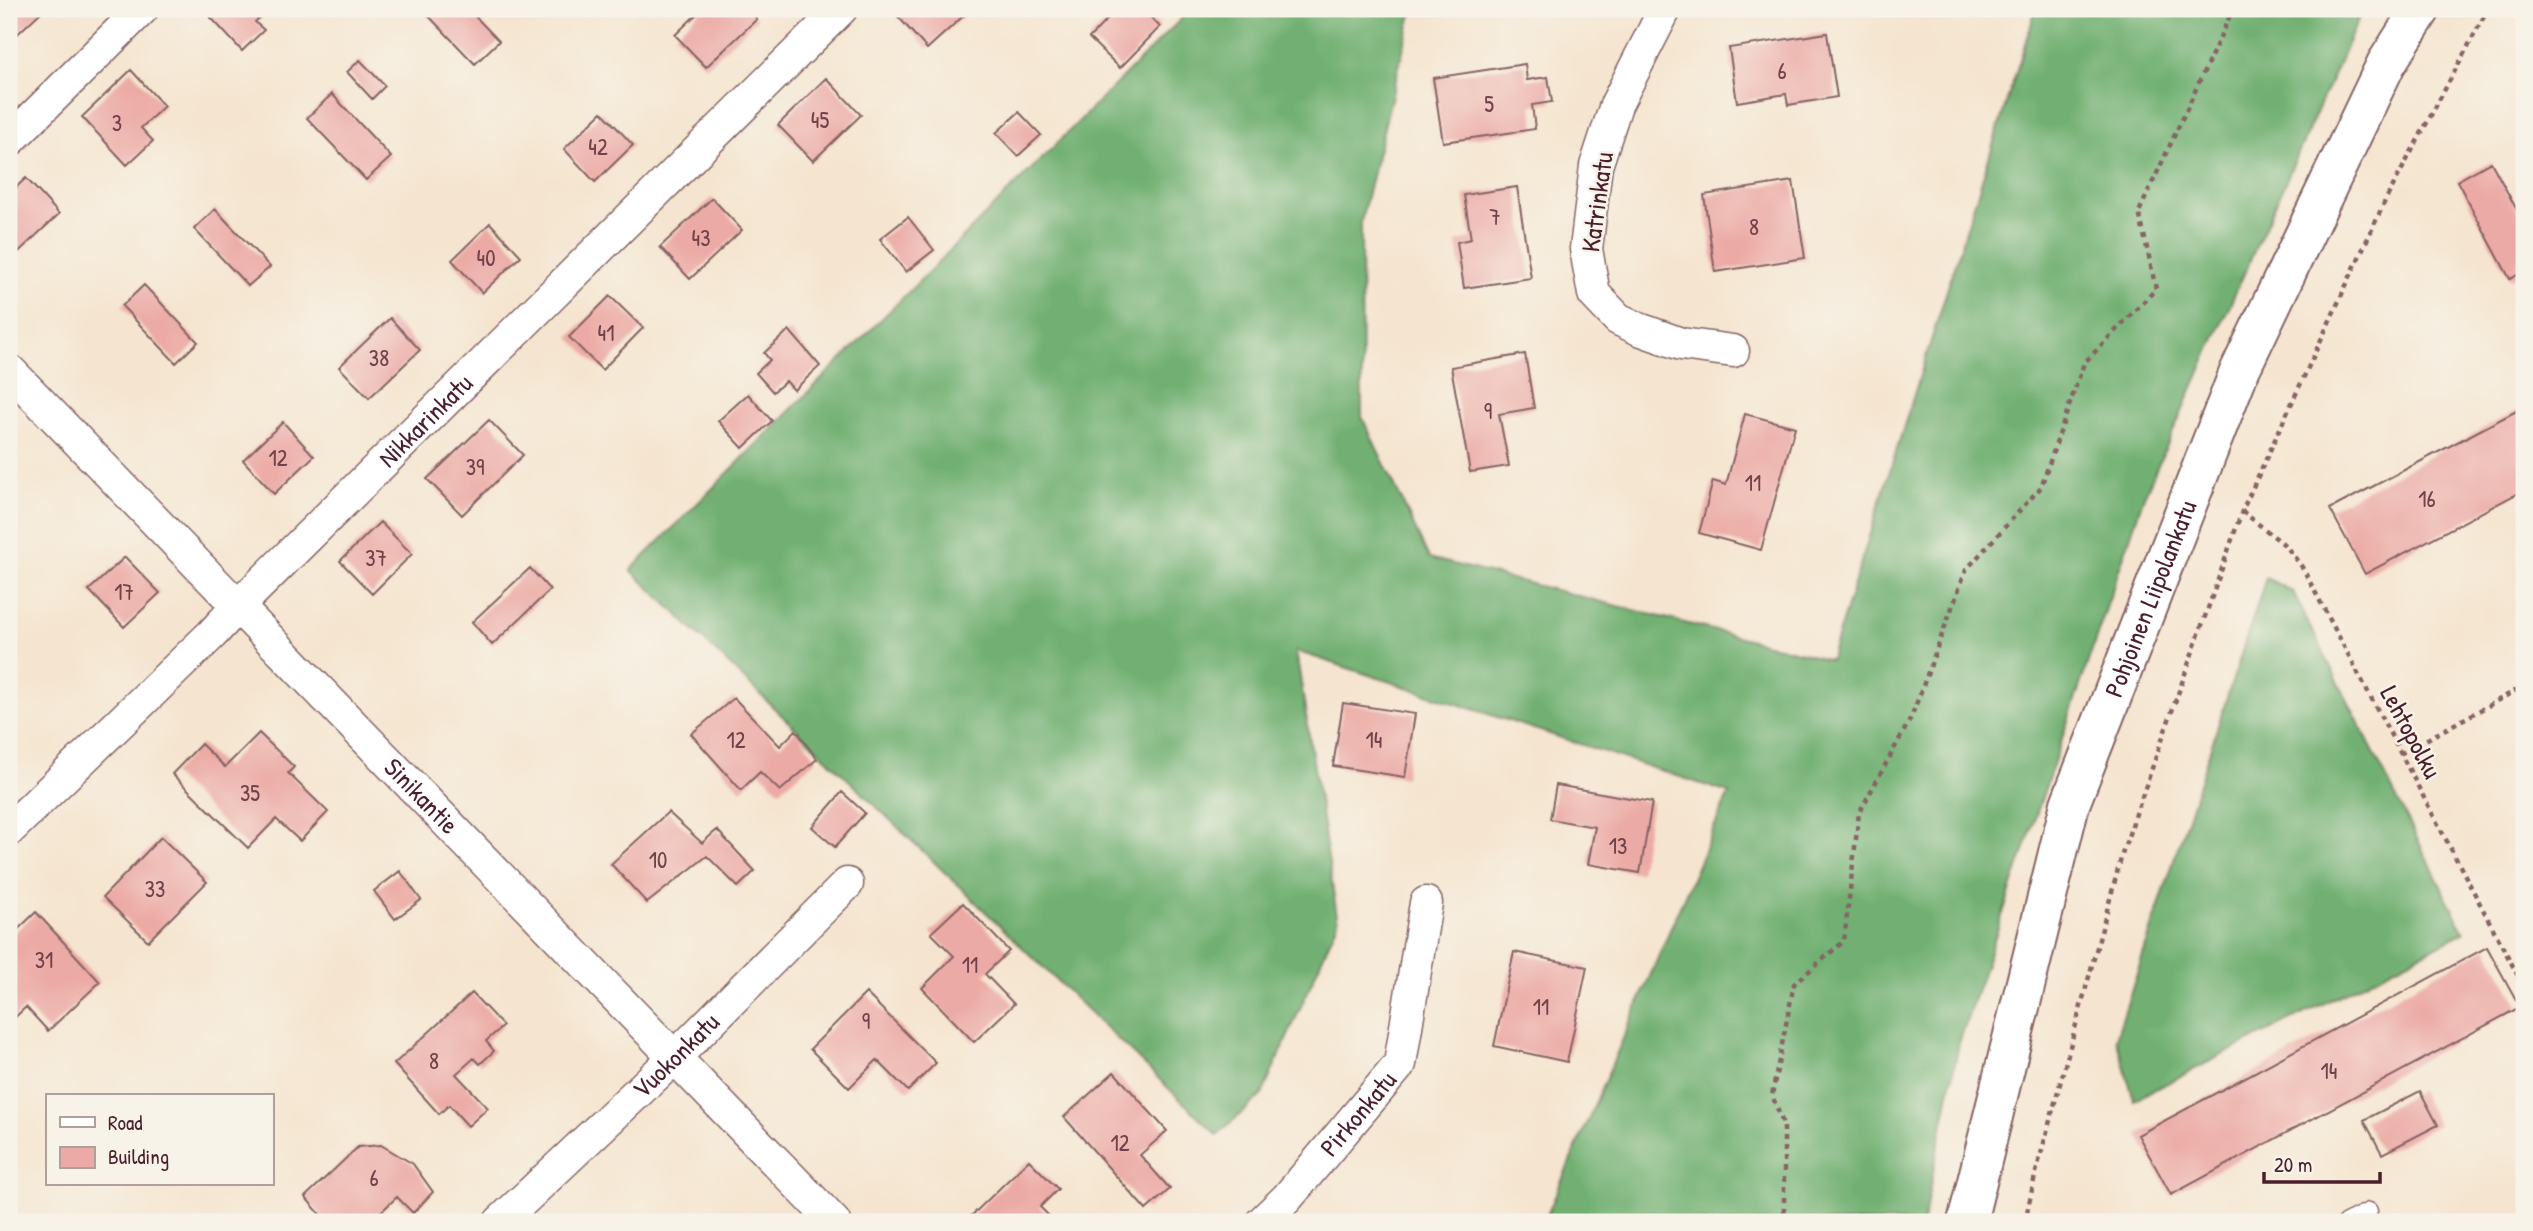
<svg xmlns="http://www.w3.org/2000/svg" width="2533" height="1231" font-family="'Patrick Hand',sans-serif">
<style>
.forest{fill:#71b072;stroke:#5e684e;stroke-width:2}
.building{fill:#ecaaa6}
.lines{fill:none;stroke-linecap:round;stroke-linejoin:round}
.lane-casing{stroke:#866465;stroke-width:19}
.street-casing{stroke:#866465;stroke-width:35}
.secondary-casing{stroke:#866465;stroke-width:42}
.path{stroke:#866465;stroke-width:4.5;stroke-dasharray:5 5;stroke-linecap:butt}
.lane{stroke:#fff;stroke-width:16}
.street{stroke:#fff;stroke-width:32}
.secondary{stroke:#fff;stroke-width:38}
.labels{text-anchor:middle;stroke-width:5;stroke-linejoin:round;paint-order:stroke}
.number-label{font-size:23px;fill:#72424a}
.street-label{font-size:26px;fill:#4a1f2b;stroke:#f7f3e8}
</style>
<rect width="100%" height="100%" fill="#f7f3e8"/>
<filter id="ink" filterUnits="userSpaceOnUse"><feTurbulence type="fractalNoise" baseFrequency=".0143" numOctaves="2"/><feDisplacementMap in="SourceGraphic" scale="14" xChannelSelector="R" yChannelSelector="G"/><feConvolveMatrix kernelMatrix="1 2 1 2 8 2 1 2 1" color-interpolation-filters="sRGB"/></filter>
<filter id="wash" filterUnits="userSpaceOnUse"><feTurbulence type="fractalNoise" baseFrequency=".00686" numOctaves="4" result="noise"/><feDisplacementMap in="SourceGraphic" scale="28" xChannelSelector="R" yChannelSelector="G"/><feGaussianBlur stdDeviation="1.57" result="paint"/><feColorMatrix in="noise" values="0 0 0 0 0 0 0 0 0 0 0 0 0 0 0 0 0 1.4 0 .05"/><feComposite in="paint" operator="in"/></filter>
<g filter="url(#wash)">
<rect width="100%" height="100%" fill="#f5e5d0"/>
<path class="forest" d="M1191 9H1413L1361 221 1362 417 1429 558 1830 660 2036 9H2363L2144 496 1959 1043 1923 1222H1544L1729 793 1296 651 1338 922 1262 1095 1217 1135 631 570Z
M2266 578 2293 592 2464 932 2134 1100 2116 1038Z"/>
<g id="blocks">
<path class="building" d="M9 9H38L41 12 9 42Z
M203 9H269L255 22 264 30 242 51Z
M422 9H468L499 41 475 64Z
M702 9H748L757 19 706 67 675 35Z
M900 9H971L927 49 895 13Z
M1117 9H1143L1160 27 1120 68 1089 38Z
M1827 33 1837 97 1788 105 1786 94 1737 102 1729 48Z
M360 60 385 86 372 99 347 72Z
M1525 64 1527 80 1548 77 1552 102 1532 105 1535 129 1443 142 1433 78Z
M131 70 164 106 141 128 153 141 127 165 82 117Z
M826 78 861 115 813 161 778 125Z
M332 94 391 157 366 180 307 118Z
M602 112 633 145 595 182 564 149Z
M1019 112 1041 135 1018 156 996 133Z
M2491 162 2524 223V271L2510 279 2457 181Z
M26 178 59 214 11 259 9 256V194Z
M1793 181 1805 258 1715 272 1704 195Z
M1517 187 1531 278 1464 288 1457 242 1471 239 1464 195Z
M712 198 742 230 690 279 660 247Z
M215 209 270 267 248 286 194 229Z
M908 217 934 250 906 272 880 239Z
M490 223 521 256 482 293 452 260Z
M144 285 198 342 176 363 122 306Z
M610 296 643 328 602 370 569 337Z
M390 318 420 350 369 398 339 367Z
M789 330 820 366 794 390 786 381 773 392 756 373 770 360 764 353Z
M1525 354 1534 408 1499 414 1509 466 1470 472 1451 367Z
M748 394 772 421 743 448 718 421Z
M2524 407V490L2365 574 2330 509Z
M1745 414 1795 427 1761 550 1699 533 1713 481 1726 485Z
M489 420 523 455 462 515 427 479Z
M283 422 314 456 274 494 243 460Z
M380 522 412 554 372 594 340 561Z
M125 557 160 593 124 627 89 590Z
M530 568 550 590 492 645 472 622Z
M734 698 780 746 796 730 817 759 780 791 760 772 741 790 691 734Z
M1343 703 1415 714 1405 777 1333 766Z
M259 733 294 767 288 773 328 812 300 841 276 819 248 848 172 774 201 744 225 767Z
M1556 785 1652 802 1640 873 1588 864 1595 827 1550 819Z
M842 792 865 813 835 847 812 827Z
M668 812 702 843 717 830 755 871 738 887 707 856 647 903 611 864Z
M161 837 207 882 148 941 103 897Z
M400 871 421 900 395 919 374 891Z
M963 903 1009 951 985 974 1014 1004 974 1042 922 988 954 956 931 933Z
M36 912 100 982 48 1031 26 1007 9 1023V938Z
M2487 947 2520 1007 2171 1195 2138 1135Z
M1514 952 1587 967 1567 1062 1494 1046Z
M472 993 503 1026 486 1041 494 1051 480 1064 474 1058 456 1074 488 1108 468 1126 449 1105 439 1114 394 1064Z
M866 993 936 1063 908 1091 877 1060 849 1088 810 1049Z
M1114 1072 1167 1131 1140 1155 1170 1189 1146 1210 1064 1117Z
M2420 1091 2438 1125 2382 1154 2364 1120Z
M381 1145 413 1164 433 1192 413 1213 397 1197 370 1222H327L305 1197 358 1147Z
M1029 1160 1058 1189 1040 1207 1055 1222H965Z"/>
</g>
</g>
<g filter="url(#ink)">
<use href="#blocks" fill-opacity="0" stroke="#866465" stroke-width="2"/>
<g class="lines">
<g class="lane-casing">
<path id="lane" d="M2346 1222 2369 1211"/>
</g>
<g class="street-casing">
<g id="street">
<path d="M1665 9 1616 105 1596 166 1586 249 1594 294 1618 319 1639 329 1681 344 1733 351"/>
<path d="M9 141 142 9"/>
<path id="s1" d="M9 370 834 1222"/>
<path id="s2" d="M9 830 212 634 237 607 841 9"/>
<path id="s3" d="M500 1222 674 1058 847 884"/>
<path id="s4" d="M1262 1222 1287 1198 1400 1064 1426 903"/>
</g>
</g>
<g class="secondary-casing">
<g id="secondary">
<path id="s5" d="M1967 1222 2070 804 2239 372 2386 64 2421 9"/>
</g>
</g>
<path class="path" d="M2242 511 2286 546 2302 567 2524 987
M2400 754 2524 686
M1784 1222V1126L1772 1095 1794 984 1844 941 1859 813 1911 718 1966 570 2041 487 2084 363 2156 289 2139 212 2233 9
M2025 1222 2035 1176 2123 851 2242 511 2385 201 2488 9"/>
<use href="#lane" class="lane"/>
<use href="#street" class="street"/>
<use href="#secondary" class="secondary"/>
</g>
</g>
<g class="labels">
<g class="number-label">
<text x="1782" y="79">6</text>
<text x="1489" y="112">5</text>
<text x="820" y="128">45</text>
<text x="117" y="131">3</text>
<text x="598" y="155">42</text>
<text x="1495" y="225">7</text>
<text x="1754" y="235">8</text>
<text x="701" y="246">43</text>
<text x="486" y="266">40</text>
<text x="606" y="341">41</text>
<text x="379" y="366">38</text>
<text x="1488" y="419">9</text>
<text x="278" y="466">12</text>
<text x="475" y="475">39</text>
<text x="1753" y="491">11</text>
<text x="2427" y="507">16</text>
<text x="376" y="566">37</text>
<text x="124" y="600">17</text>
<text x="736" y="748">12</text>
<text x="1374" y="748">14</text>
<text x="250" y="801">35</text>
<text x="1618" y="854">13</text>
<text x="658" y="868">10</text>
<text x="155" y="897">33</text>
<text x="44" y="968">31</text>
<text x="970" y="973">11</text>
<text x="1541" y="1015">11</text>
<text x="866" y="1029">9</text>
<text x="434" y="1069">8</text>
<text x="2329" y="1079">14</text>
<text x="1120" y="1151">12</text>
<text x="374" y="1186">6</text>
</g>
<g class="street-label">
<text transform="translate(1597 202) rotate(-82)" y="9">Katrinkatu</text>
<text dy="9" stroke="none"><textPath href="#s2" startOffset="584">Nikkarinkatu</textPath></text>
<text dy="9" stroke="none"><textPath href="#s5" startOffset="651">Pohjoinen Liipolankatu</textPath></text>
<text transform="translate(2411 732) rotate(62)" y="9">Lehtopolku</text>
<text dy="9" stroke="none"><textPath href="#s1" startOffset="593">Sinikantie</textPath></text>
<text dy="9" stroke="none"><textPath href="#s3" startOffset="242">Vuokonkatu</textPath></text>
<text dy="9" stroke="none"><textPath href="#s4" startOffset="145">Pirkonkatu</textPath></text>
</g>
</g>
<rect width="2533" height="1231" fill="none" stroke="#f7f3e8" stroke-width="35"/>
<rect x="46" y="1094" width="228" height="91" fill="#f7f3e8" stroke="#b29e9c" stroke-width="2"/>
<rect x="60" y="1117" width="35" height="10" fill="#ffffff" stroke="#b29e9c" stroke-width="2"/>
<text x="108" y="1130" font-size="21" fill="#4a1f2b">Road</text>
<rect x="60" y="1147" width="35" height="21" fill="#ecaaa6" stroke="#b29e9c" stroke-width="2"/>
<text x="108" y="1164" font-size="21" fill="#4a1f2b">Building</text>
<path d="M2264 1172v10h116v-10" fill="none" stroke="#4a1f2b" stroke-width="3.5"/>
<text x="2274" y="1172" font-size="21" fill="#4a1f2b" stroke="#f7f3e8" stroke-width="5" paint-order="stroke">20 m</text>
</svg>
